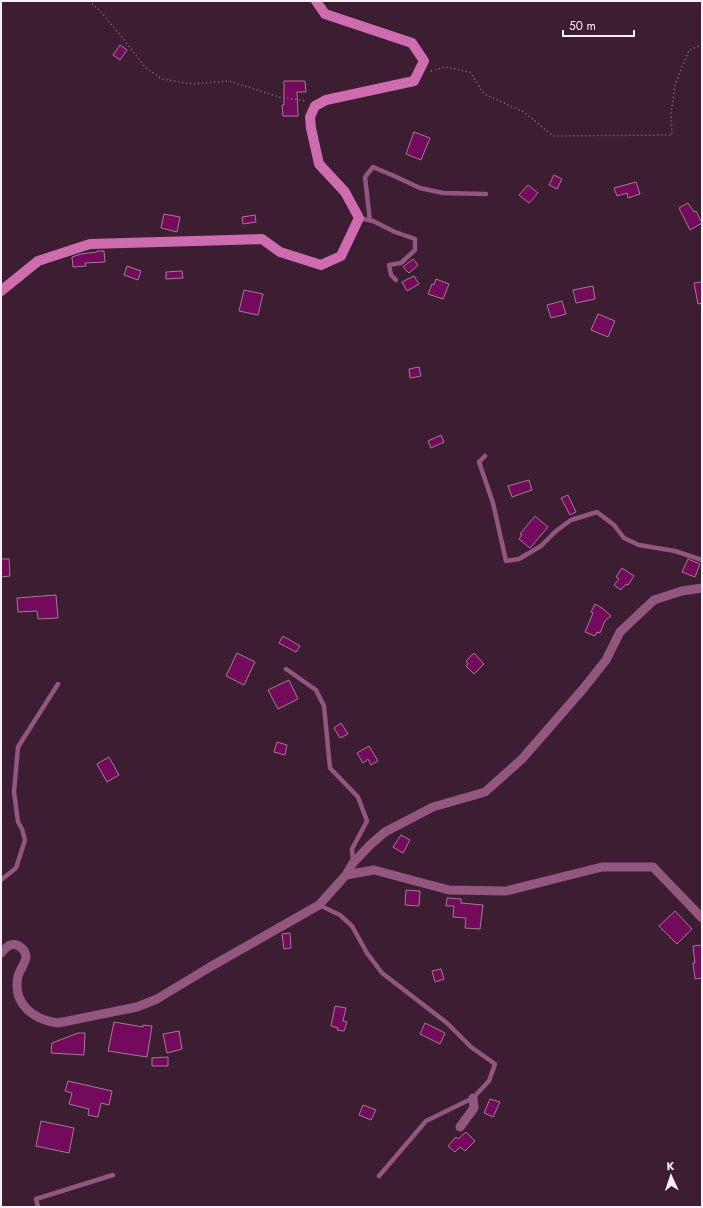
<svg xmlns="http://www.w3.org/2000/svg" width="703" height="1208" font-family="Jost,sans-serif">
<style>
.building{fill:#740a5b;stroke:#a27c94}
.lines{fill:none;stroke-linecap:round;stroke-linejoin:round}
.path{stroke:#947b8c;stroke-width:1.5;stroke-dasharray:1 3;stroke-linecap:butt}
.lane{stroke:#93567f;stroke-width:4.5}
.street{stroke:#93567f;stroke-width:9}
.secondary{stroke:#ce6caf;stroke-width:10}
</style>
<rect width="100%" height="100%" fill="#3c1d32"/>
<path class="building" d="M120 45 127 50 120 60 113 55Z
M284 81H305L306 92H297L298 116H283L282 105H284Z
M414 132 430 138 421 160 406 154Z
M554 175 562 179 557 189 549 185Z
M636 182 640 194 628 198 627 193 617 196 614 188Z
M528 185 538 193 529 203 519 195Z
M688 203 694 212 696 211 702 223 690 230 679 208Z
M164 214 180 217 177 232 161 228Z
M255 215 256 222 243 224 242 217Z
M97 251H104L105 262 85 263 86 266 73 267 72 257 81 254 97 252Z
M413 259 418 265 409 273 403 267Z
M127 266 141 271 138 280 124 275Z
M182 271 183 278 166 279V272Z
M414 276 419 284 407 291 402 282Z
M436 279 449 284 443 299 428 294 432 284 434 285Z
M702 282V303L698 304 694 283Z
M593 286 595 299 576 303 573 290Z
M244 290 263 294 258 315 239 311Z
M562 301 566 314 551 318 547 305Z
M598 314 615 321 608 337 591 330Z
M419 367 421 376 410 378 409 369Z
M441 435 444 442 431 448 428 441Z
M529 480 532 490 512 497 508 486Z
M568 495 576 512 570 515 561 498Z
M535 516 548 527 530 548 519 539 522 535 520 534Z
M1 559H9L10 576 1 577Z
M688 559 700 564 695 577 682 572Z
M622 568 634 576 628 585 626 584 621 590 614 585 619 579 616 577Z
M56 595 58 618 38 619 37 611 18 612 17 598Z
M595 604 602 608 611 616 605 621 600 633 597 632 595 636 585 632 593 613 591 612Z
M283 636 300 646 296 652 279 643Z
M237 653 255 662 244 685 226 676Z
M474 653 484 664 474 674 466 666 468 664 466 661Z
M289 680 298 699 278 709 268 690Z
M341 723 348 734 340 738 334 728Z
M277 742 287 745 285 755 274 752Z
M369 746 378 761 371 765 368 759 363 763 357 753Z
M109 757 119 775 107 782 97 764Z
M401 835 410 840 403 853 393 847Z
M406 890 420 891 419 906 405 905Z
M447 898 461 899V903L483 905 480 929 465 928 466 918 453 917 454 906H446Z
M675 911 692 929 677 944 659 926Z
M290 933 291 948 284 949 282 934Z
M702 945V978L695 979 693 963H695L693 946Z
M441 969 444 979 435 982 432 971Z
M335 1006 346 1008 343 1021 347 1022 344 1031 337 1030 338 1028 331 1026Z
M114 1022 143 1027V1025L152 1026 147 1057 108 1051Z
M425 1023 445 1033 440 1044 420 1034Z
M179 1031 182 1049 167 1053 163 1034Z
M78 1033H85L84 1055 51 1053 52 1043Z
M168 1057V1066H152V1058Z
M68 1081 112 1091 109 1105 101 1103 98 1117 88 1115 89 1109 69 1104 72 1093 65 1091Z
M490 1099 500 1102 493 1117 484 1113Z
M363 1105 376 1110 371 1120 359 1115Z
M41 1121 74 1128 69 1153 36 1146Z
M466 1132 475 1141 465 1151 460 1147 455 1152 448 1146 456 1137 458 1139Z"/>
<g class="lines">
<path class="path" d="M89 1 102 13 121 36 145 67 162 79 193 84 229 81 279 97 307 101
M431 71 445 67 470 72 484 94 524 112 553 136 672 135 671 114 675 85 689 50 702 45"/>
<path class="lane" d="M359 218 373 221 395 232 415 239V250L401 263 389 265 391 275 396 280
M370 221 365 177 373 167 392 175 420 188 443 193 486 194
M485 456 479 462 493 503 506 561 519 559 541 546 556 531 571 520 597 512 614 525 624 538 639 545 675 551 702 560
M286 669 316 690 324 706 330 768 358 797 367 821 352 849 353 862
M1 880 16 868 25 840 22 829 18 822 14 792 18 747 58 684
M319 905 340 915 352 926 367 953 382 973 447 1023 471 1047 495 1064 489 1081 473 1098 426 1121 379 1176
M38 1207 36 1199 113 1175"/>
<path class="street" d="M346 875 353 863 370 845 385 832 433 807 485 792 522 759 583 689 606 660 620 632 654 600 682 591 702 588
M1 953C4 950 7 946 10 945 18 943 25 949 26 956 26 963 20 969 18 976 12 1004 34 1020 58 1023L137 1007 157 999 210 967 319 905 346 875 374 870 449 890 506 891 602 867H653L702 918
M460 1127 474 1108 473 1098"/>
<path class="secondary" d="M1 291 38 261 90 244 262 239 280 252 321 265 341 256 359 218 345 192 319 164 311 128 310 117 315 106 326 100 414 81 424 61 412 43 325 14 316 1"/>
</g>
<rect width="703" height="1208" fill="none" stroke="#ffedf8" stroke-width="4"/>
<g transform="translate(671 1176) rotate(357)" stroke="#3c1d32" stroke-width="3" paint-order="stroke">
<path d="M0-3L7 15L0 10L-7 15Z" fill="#ffedf8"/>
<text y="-6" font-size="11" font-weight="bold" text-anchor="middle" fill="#ffedf8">K</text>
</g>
<path d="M563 30v6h71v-6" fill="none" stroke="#ffedf8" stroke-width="2"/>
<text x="569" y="30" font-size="12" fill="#ffedf8" stroke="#3c1d32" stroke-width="3" paint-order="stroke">50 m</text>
</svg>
